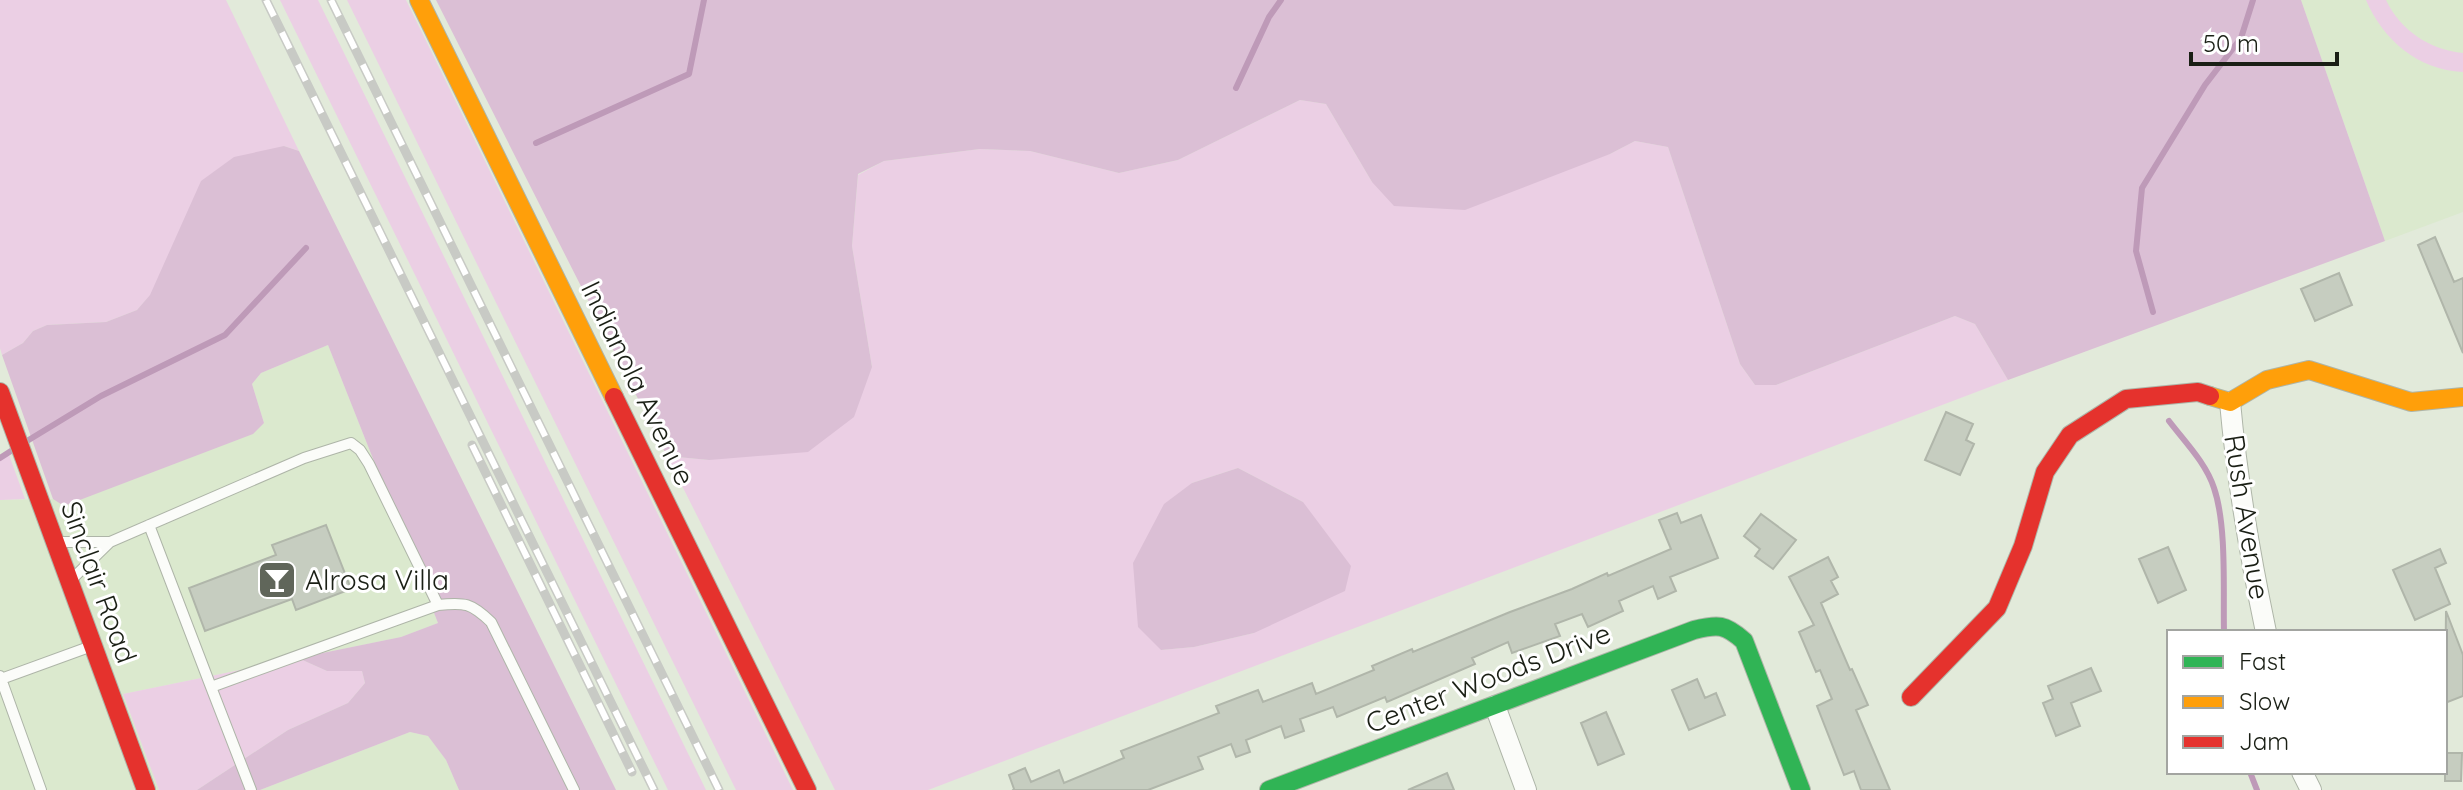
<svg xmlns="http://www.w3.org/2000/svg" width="2463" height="790" font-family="Quicksand,sans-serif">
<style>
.built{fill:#dbe9ce}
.green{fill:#ebcfe4;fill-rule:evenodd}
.forest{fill:#dbbfd5}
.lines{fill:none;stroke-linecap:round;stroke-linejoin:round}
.stream{stroke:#be9ab8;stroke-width:6}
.building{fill:#c6cdc0;stroke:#b0b6aa;stroke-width:2}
.lane-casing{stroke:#aeb5a8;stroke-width:12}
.street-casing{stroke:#aeb5a8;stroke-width:22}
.fast-casing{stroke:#aeb5a8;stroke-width:20}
.slow-casing{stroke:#aeb5a8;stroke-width:20}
.jam-casing{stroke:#aeb5a8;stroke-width:20}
.lane{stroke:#fbfcf9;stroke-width:10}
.street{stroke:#fbfcf9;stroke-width:20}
.fast{stroke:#30b455;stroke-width:18}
.slow{stroke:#ff9f0a;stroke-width:18}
.jam{stroke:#e5322d;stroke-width:18}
.rail-casing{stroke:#c8cac5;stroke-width:9}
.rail{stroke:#fff;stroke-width:6;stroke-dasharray:18;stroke-linecap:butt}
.labels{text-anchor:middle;stroke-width:6;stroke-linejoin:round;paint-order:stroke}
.street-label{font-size:28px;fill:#1a1f15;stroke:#fff}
.poi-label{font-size:28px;fill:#1a1f15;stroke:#fff;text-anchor:start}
</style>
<rect width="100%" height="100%" fill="#e2eada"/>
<path class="built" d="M2301 0H2463V212L2385 241Z
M328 345 438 623 401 637 123 694 159 790H0V500L53 499 264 423 252 384 261 373Z
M410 732 428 736 446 760 459 790H260Z"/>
<path class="green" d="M0 0H226L299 151 284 146 137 310 106 322 47 325 33 331 23 343 2 355 0 348Z
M280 0H318L706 790H668Z
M347 0H406L793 790H736Z
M2366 0H2386C2400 30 2430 50 2463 53V72C2418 70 2383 40 2366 0Z
M1300 100 1326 104 1372 182 1610 154 1635 141 1668 147 1740 364 1755 385H1776L1955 316 1975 324 2008 380 928 790H835L667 456 709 460 872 367 852 246 858 175 884 161 980 149 1030 151 1119 173 1178 160ZM1238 468 1303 502 1254 633 1194 647 1161 650 1192 483Z
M8 452 25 499 0 500V455Z
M298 658 327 671H362L365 683 348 703 288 730 197 790H159L123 694Z"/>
<path class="forest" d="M436 0H2301L2385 241 2008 380 1975 324 1955 316 1776 385H1755L1740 364 1668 147 1635 141 1610 154 1465 210 1394 206 1372 182 1326 104 1300 100 1178 160 1119 173 1030 151 980 149 884 161 858 174 852 246 872 367 854 417 808 452 709 460 667 456Z
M284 146 299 151 616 790H459L446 760 428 736 410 732 260 790H197L288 730 348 703 365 683 362 671H327L298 658 401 637 438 623 328 345 261 373 252 384 264 423 253 434 64 506 53 499 2 355 23 343 33 331 47 325 106 322 137 310 150 295 201 181 234 157Z
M1238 468 1303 502 1351 566 1345 591 1254 633 1194 647 1161 650 1138 627 1133 563 1164 504 1192 483Z"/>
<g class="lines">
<path class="stream" d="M1236 88 1269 17 1281 0
M536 143 689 74 704 0
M2153 312 2136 251 2142 188 2205 85 2241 38 2253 0
M2169 421C2185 442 2206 463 2214 488 2227 526 2223 591 2224 632
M27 441 101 396 225 335 306 248
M0 458 14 449
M2250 772 2257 790"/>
</g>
<path class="building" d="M2435 237 2454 282 2463 278V353L2418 245Z
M2339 273 2352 305 2315 321 2301 289Z
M1946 412 1973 424 1966 440 1974 444 1960 475 1925 460Z
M1677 513 1681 523 1701 515 1718 558 1670 577 1676 591 1658 599 1653 586 1619 601 1623 611 1588 627 1582 614 1555 624 1560 636 1512 653 1508 642 1472 658 1475 664 1387 702 1385 697 1337 717 1333 707 1300 719 1304 731 1285 738 1281 726 1246 740 1250 752 1236 757 1231 744 1198 757 1203 769 1148 790H1013L1014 789 1009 775 1025 768 1031 782 1059 770 1064 783 1124 758 1121 751 1219 713 1216 706 1258 690 1263 702 1312 683 1316 694 1374 670 1372 666 1412 649 1413 652 1510 612 1572 589 1607 573 1608 576 1671 549 1659 520Z
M1761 514 1796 540 1773 569 1755 556 1760 549 1744 536Z
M326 525 351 589 296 610 292 599 205 631 189 588 276 555 272 545Z
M2168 547 2186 590 2158 603 2139 559Z
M2440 549 2446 563 2435 568 2450 604 2415 620 2393 570Z
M1828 557 1838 577 1831 581 1838 594 1821 603 1850 670 1852 669 1868 705 1856 710 1890 790H1861L1854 771 1844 775 1817 706 1832 699 1820 670 1816 672 1799 632 1814 625 1789 577Z
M2446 611 2463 655V696L2445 703Z
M2091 668 2101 691 2071 703 2080 726 2056 736 2043 703 2053 699 2048 686Z
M1697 679 1705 698 1716 693 1725 715 1689 730 1672 690Z
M1606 712 1624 754 1598 765 1581 723Z
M2445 753H2462L2461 781H2445Z
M1447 773 1454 790H1408Z"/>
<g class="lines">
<g class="lane-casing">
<path id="lane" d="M149 525 211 687
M60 542H110
M71 580 110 542 304 458 351 443 360 450 369 464 438 605
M0 676 41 790
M1 679 89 647
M251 790 211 687 438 605C465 602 471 603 491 622L574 790"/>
</g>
<g class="street-casing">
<path id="street" d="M2230 402C2237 480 2250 556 2266 632
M1495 706 1526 790
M2302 772 2311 790"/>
</g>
<g class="fast-casing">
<path id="fast" d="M1269 790 1694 630C1718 624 1725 624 1744 641L1801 790"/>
</g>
<g class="slow-casing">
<path id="slow" d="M419 0 614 397
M2210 396 2230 402 2267 380 2309 370 2411 402 2463 397"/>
</g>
<g class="jam-casing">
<path id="jam" d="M0 392 146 790
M614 397 807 790
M1911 697 1997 608 2023 546 2045 472 2070 435 2126 399 2198 392 2210 396"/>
</g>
<use href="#lane" class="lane"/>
<use href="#street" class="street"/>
<use href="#fast" class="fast"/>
<use href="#slow" class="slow"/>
<use href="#jam" class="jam"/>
<g class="rail-casing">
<path id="rail" d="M266 0 654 790
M331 0 719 790
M472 445 632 772"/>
</g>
<use href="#rail" class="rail"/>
</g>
<defs>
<g id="bar-square" transform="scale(2)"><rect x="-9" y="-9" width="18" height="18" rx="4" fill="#60665a" stroke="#fff"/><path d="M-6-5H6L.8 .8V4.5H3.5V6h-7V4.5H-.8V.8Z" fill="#fff"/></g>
</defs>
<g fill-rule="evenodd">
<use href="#bar-square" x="277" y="580"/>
</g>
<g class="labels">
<g class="street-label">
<text transform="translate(638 383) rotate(64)" y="10">Indianola Avenue</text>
<text transform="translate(2247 517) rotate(81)" y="10">Rush Avenue</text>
<text transform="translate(99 582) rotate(70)" y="10">Sinclair Road</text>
<text transform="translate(1488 678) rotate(-21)" y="10">Center Woods Drive</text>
</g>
<g class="poi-label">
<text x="305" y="590">Alrosa Villa</text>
</g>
</g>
<rect x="2167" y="630" width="280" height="144" fill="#ffffff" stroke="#a3a5a1" stroke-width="2"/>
<rect x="2183" y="656" width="40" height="12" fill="#30b455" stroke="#a3a5a1" stroke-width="2"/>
<text x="2239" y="670" font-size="24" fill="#1a1f15">Fast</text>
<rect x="2183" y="696" width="40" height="12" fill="#ff9f0a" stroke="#a3a5a1" stroke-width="2"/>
<text x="2239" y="710" font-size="24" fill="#1a1f15">Slow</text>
<rect x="2183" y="736" width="40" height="12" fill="#e5322d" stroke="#a3a5a1" stroke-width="2"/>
<text x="2239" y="750" font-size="24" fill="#1a1f15">Jam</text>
<path d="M2191 52v12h146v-12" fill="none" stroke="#1a1f15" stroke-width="4"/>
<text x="2203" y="52" font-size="24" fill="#1a1f15" stroke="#ffffff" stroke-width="6" paint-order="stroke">50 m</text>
</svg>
